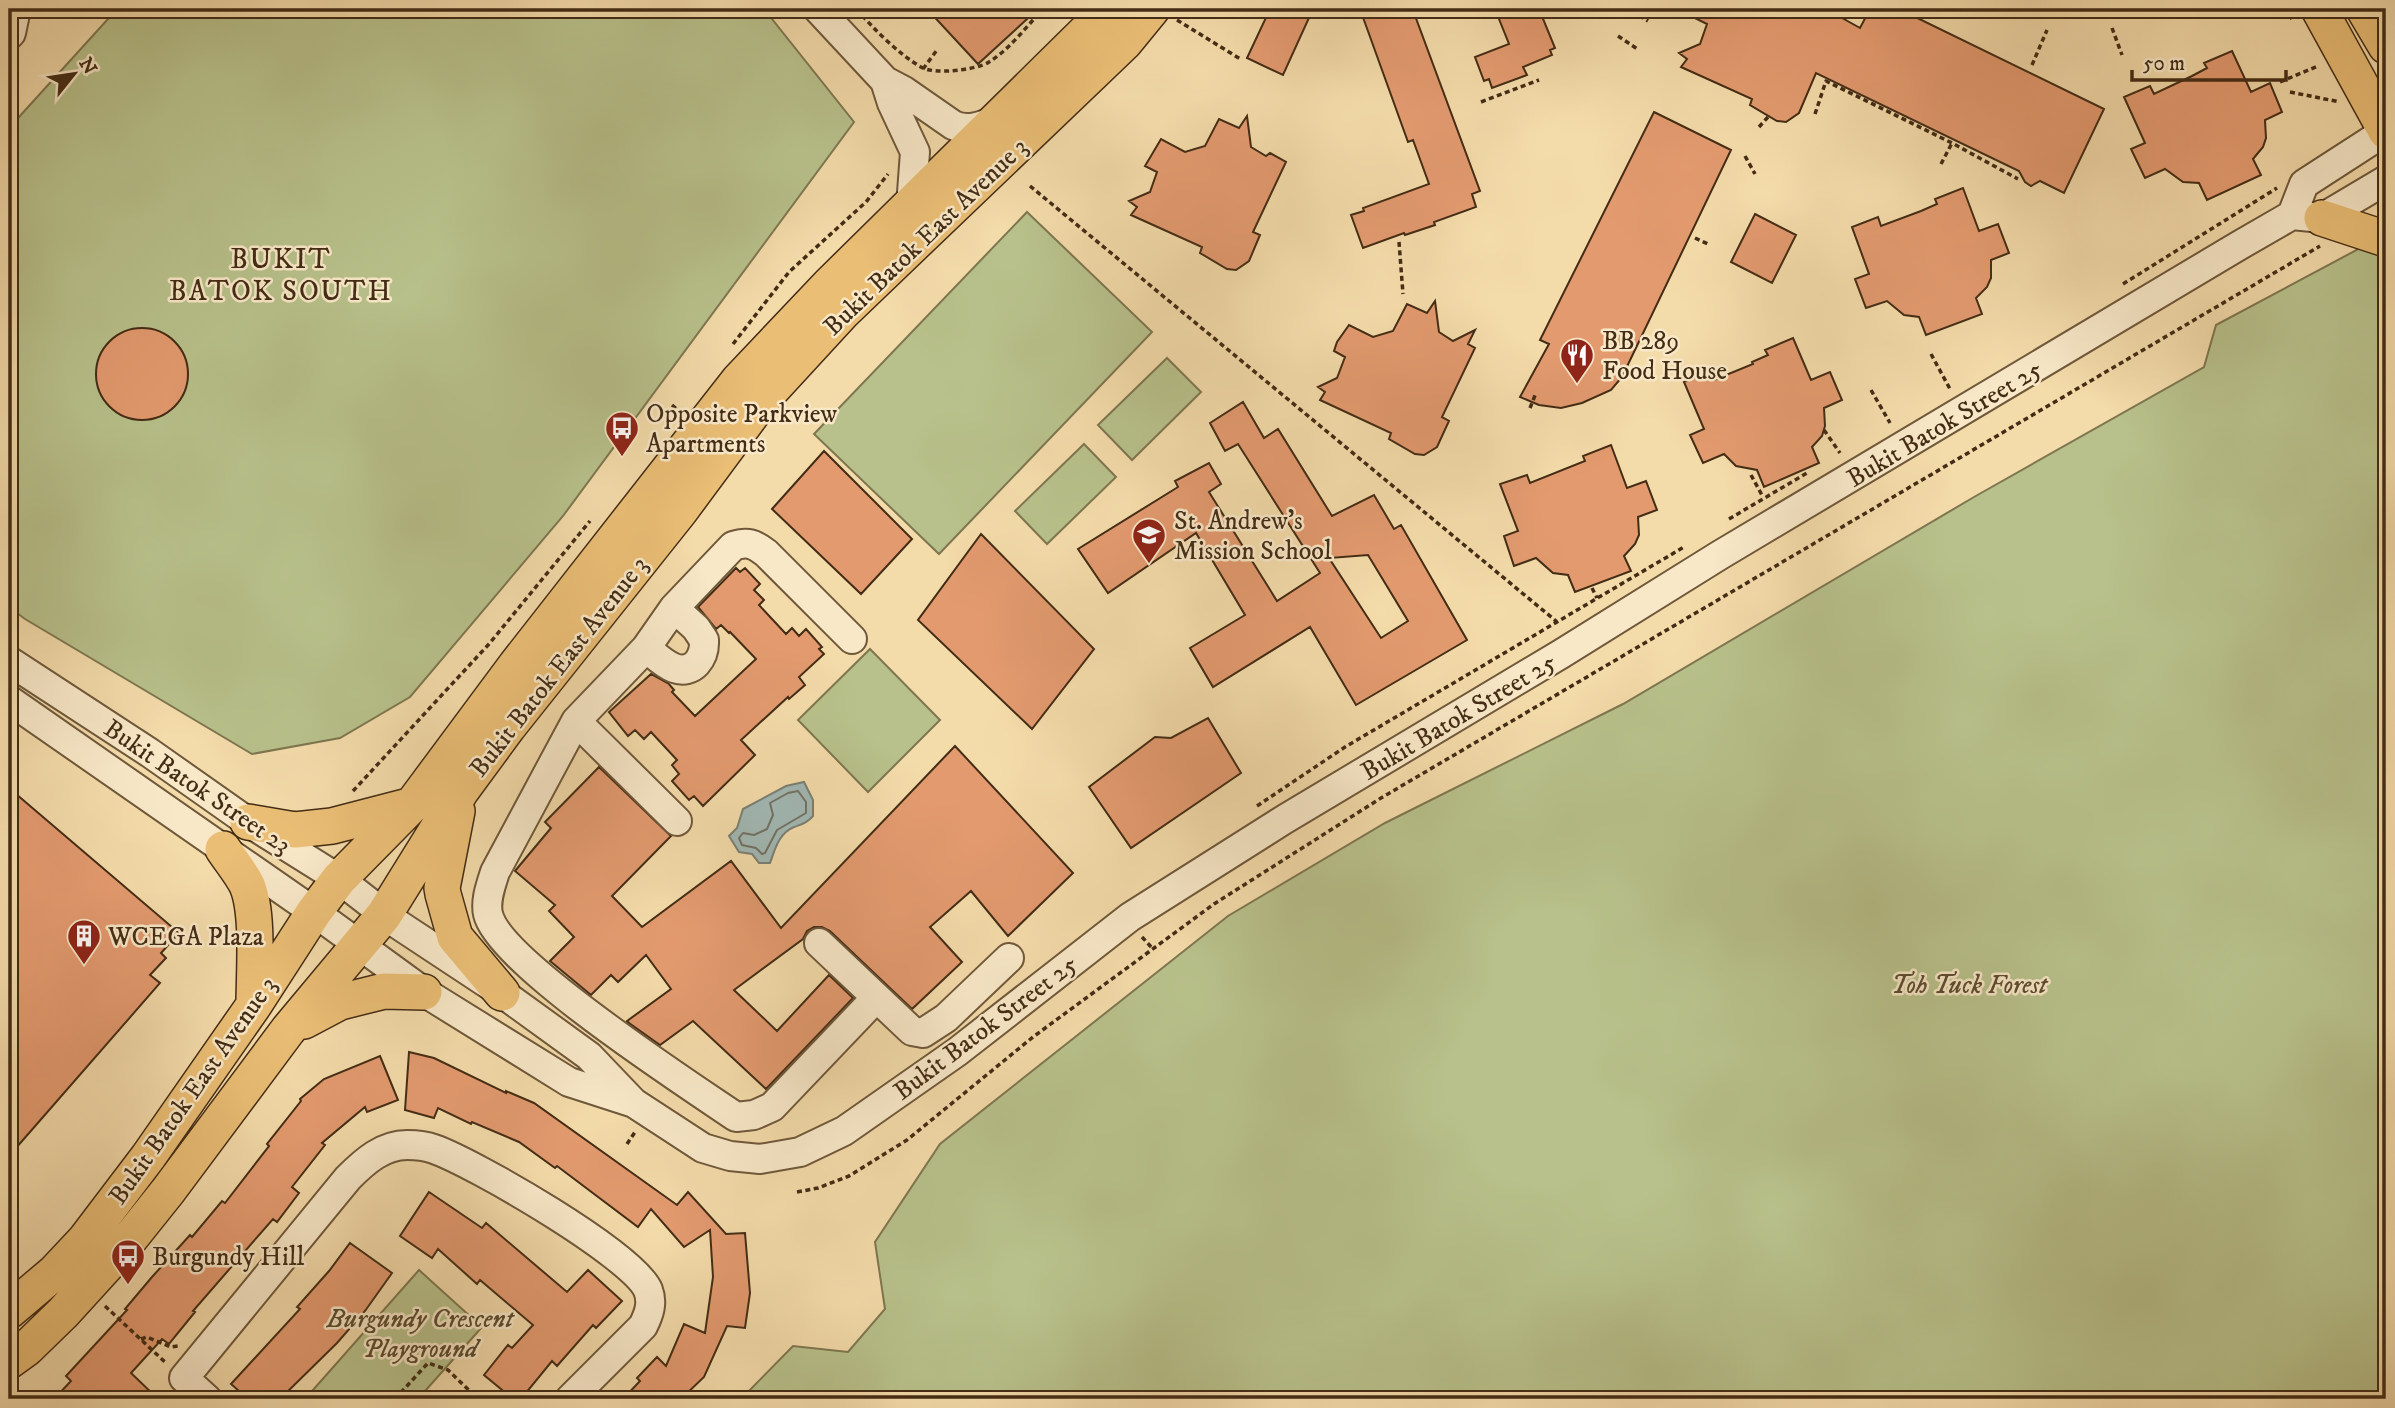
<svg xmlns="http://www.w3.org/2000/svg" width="2395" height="1408" font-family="'IM FELL DW Pica',serif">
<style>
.green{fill:#b8c18b;stroke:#7e7650;stroke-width:2}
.water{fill:#a1b8b4;stroke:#7b8074;stroke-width:2}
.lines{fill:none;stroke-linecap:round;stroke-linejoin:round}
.shore{stroke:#727264;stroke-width:2}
.building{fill:#e39a6f;stroke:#432c15;stroke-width:2;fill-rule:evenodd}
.minor-casing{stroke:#6f583a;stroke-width:32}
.major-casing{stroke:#432c15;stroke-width:38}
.path{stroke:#432c15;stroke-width:3.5;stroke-dasharray:5 3.5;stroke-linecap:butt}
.minor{stroke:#f8e8c8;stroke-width:28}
.major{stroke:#eabe75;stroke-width:35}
.labels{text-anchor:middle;stroke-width:5;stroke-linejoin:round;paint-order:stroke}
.street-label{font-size:26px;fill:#432c15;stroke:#f8e8c8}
.poi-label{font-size:26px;fill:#432c15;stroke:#f8e8c8;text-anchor:start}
.park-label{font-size:26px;font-style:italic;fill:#5a4a2d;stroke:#f8e8c8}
.neighbourhood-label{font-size:28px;letter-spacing:2px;fill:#432c15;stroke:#f8e8c8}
</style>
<rect width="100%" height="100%" fill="#f4dbaa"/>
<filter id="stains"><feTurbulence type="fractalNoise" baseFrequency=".00286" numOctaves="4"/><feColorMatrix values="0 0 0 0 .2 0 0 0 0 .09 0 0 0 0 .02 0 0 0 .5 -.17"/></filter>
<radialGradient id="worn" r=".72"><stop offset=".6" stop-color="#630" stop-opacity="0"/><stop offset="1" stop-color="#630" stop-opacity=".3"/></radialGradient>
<path class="green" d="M117 9H764L854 122 563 516 410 697 340 738 252 754 25 619 9 607V128Z
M1027 212 1152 332 939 554 814 434Z
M2379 238 2386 250V1399H741L793 1346 848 1352 885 1309 875 1242 940 1144 1228 916 1385 823 1623 704 1974 497 2204 367 2216 325Z
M1167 358 1201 392 1132 460 1098 425Z
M1084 444 1116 477 1047 544 1015 511Z
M870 649 940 720 868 792 798 720Z
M419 1270 482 1327 418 1399H305Z"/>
<path class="water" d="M804 782 813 800V816C807 823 802 824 794 827 779 833 775 849 770 863H759L752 854 739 852 729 836 737 828 743 809 786 786Z"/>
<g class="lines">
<path class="shore" d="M798 791 806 802V813L777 830 765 853 762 854 756 848 742 845 739 838 743 833 754 835 767 829 773 815 770 803 788 793Z"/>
</g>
<path class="building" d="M927 9H1038L978 64Z
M1270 9H1313L1283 75 1247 58Z
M1360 9H1404L1407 15 1414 13 1480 191 1472 194 1476 207 1434 222 1435 225 1405 235 1404 233 1363 248 1351 215 1364 211 1363 208 1429 184 1413 140 1408 142Z
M1495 9H1539L1555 48 1550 50 1552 55 1523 67 1527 75 1492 88 1489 79 1484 81 1475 57 1509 44Z
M1677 9H1826L1860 28 1870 9H1911L1909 14 2104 109 2064 193 2040 181 2031 186 2025 182 2019 171 1816 73 1799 113 1786 122 1777 121 1750 105 1752 99 1681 67 1687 59 1679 53 1700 44 1707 24Z
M2232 51 2251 92 2270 83 2282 112 2265 120 2266 138 2263 147 2253 159 2261 175 2207 200 2199 183 2183 182 2165 169 2145 178 2131 149 2145 143 2124 97 2150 86 2154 94 2192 76 2207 68 2204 63Z
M1654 112 1731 150 1622 377 1611 390 1582 403 1561 408 1539 405 1520 397 1549 344 1540 340Z
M1247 116 1251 147 1266 156 1270 153 1286 162 1253 232 1260 235 1249 261 1236 270 1227 269 1200 253 1202 247 1131 215 1137 207 1129 201 1150 192 1157 172 1145 166 1161 139 1185 152 1205 146 1219 119 1239 128Z
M1963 188 1979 231 1998 224 2009 253 1991 260V278L1987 287 1976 298 1982 314 1926 335 1919 317 1904 315 1887 301 1866 308 1855 279 1869 274 1852 227 1878 217 1881 226 1921 211 1937 204 1935 199Z
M1755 214 1796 235 1772 283 1731 262Z
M1435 301 1439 332 1453 341 1475 330 1468 344 1475 348 1442 417 1449 421 1437 447 1424 455 1415 454 1389 439 1391 433 1320 400 1325 392 1318 387 1337 378 1345 357 1334 351 1337 342 1349 325 1373 337 1393 331 1407 304 1427 313Z
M96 374a46 46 0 1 1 92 0a46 46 0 1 1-92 0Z
M1793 338 1811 380 1830 372 1842 400 1824 408 1825 426 1822 436 1812 447 1819 463 1764 487 1757 470 1736 466 1724 454 1703 463 1690 435 1704 429 1684 382 1710 371 1714 380 1753 364 1752 362 1768 355 1765 350Z
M1243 402 1264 438 1278 429 1332 516 1374 495 1394 529 1401 525 1467 640 1356 705 1310 627 1213 687 1190 648 1245 615 1196 533 1108 593 1078 549 1178 487 1175 481 1209 463 1221 484 1209 492 1277 601 1320 573 1238 444 1225 451 1210 423ZM1368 555 1408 621 1381 638 1329 558Z
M1611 445 1627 488 1646 481 1657 510 1638 517 1639 535 1635 544 1624 556 1631 571 1575 592 1568 575 1553 573 1536 558 1514 566 1504 536 1518 531 1500 484 1527 475 1530 483 1585 461 1583 456Z
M824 451 912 539 861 594 772 509Z
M981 534 1094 649 1032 729 918 620Z
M736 568 740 572 745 568 760 584 754 590 764 600 759 605 786 634 792 628 799 636 806 629 822 647 819 649 824 654 799 677 805 685 789 699 788 697 741 740 755 755 703 806 694 796 689 800 672 781 679 774 672 765 677 760 651 732 644 739 635 730 628 736 609 712 651 674 669 684 674 690 672 692 695 716 756 659 730 632 729 633 721 625 716 629 698 607Z
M1208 718 1241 773 1131 848 1089 787 1155 737 1171 738Z
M955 746 1073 873 1008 936 971 891 930 927 962 962 912 1009 830 931 822 927H814L807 931 803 939 734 990 777 1031 829 975 853 998 766 1089 693 1021 660 1045 629 1023 627 1021 671 989 646 955 618 982 611 975 591 995 550 961 574 937 549 911 555 905 515 871 551 828 545 822 599 767 671 836 612 896 642 927 731 861 781 928Z
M9 788 179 933 161 953 166 958 150 975 160 983 9 1156Z
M409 1052 434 1058 506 1093V1091L534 1103 677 1205 688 1192 726 1234 745 1233 750 1293 745 1328 727 1326 704 1377 681 1399H623L640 1381 637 1378 657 1357 666 1366 684 1324 705 1333 713 1277 710 1230 684 1247 651 1209 638 1227 557 1166 555 1168 519 1142 472 1122 471 1124 438 1108 434 1118 405 1110Z
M380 1056 398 1100 367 1112 365 1107 322 1143 325 1145 292 1187 299 1193 277 1222 273 1219 193 1311 195 1312 169 1344 162 1339 131 1373 158 1399H54L71 1381 66 1376 127 1310 125 1309 152 1277 190 1235 192 1237 222 1201 225 1203 269 1146 267 1144 301 1101 300 1099 324 1079Z
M429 1192 482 1228 486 1223 567 1292 588 1270 622 1301 596 1328 593 1325 557 1366 552 1361 521 1399H513L484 1375 508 1345 512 1348 533 1325 480 1280 477 1284 438 1249 432 1258 400 1236Z
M350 1243 392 1273 365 1311 337 1343 280 1399H248L231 1384 300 1309 297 1307 329 1271Z"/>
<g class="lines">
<g class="minor-casing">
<path id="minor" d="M818 9 885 81 904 91 953 125C968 132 983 126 997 119
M9 35 11 33 16 9
M885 81 892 103 915 152 911 206
M2292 215 2304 184 2386 131
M852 639 766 553C754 544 748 541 733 546L674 608 646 648 576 721 495 872C491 885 485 900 488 914 499 962 689 1085 736 1117L754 1115 772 1107 876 998
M646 648C654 654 663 664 674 668 693 675 705 658 704 640L696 628 674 608
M9 661 150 753 248 822 339 879 393 921 502 993 589 1056 632 1101
M9 700 314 912 424 992 569 1082 634 1103 703 1148 730 1156 760 1159 800 1152 844 1131 957 1052 1130 917 1285 819 1561 654 1720 555 2240 245 2292 215 2322 218 2386 180
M576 721 677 821
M819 943 912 1031 923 1033 946 1018 1009 958
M207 1399 184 1378 348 1178C365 1161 383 1145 407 1145 416 1145 426 1146 434 1149 474 1163 633 1255 648 1290 653 1303 649 1314 643 1326L570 1399"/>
</g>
<g class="major-casing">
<path id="major" d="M2319 9 2386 131
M2364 9 2386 46
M2322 218 2386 239
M457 811 442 888 443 894 455 937 502 993
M248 822 295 830 332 826 409 806
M223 849C231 861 241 873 247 885 259 913 254 973 254 1005
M304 1021 340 1002 384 991 424 992
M9 1311 55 1272 85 1240 148 1157 254 1005 314 912 339 879 412 805 516 665 739 380 829 285 1109 9
M9 1361 27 1348 63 1313 124 1246 168 1191 288 1030 384 915 461 791 508 727 680 511 763 399 844 311 1125 42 1152 9"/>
</g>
<path class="path" d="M857 9C872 28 900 55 921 67 933 75 977 70 989 62 1010 49 1026 27 1043 9
M2286 9 2292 19
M1632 11 1648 21
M1446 15 1461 9
M1177 20 1242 60
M2112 28 2122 55
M1618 36 1639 50
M2032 65 2047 30
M923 69 937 50
M2280 82 2318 66
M2290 92 2340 102
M1481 102 1539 80
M1815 114 1826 81 1952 143 2018 179
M1759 127 1768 117
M1745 156 1755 174
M1941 164 1952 143
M1030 186 1556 621
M1695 238 1708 244
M1399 242 1403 294
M2123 284 2277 188
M733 344 789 272 866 202 888 174
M1931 354 1950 389
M1871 390 1890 423
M672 405 679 411 680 410
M1530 408 1536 393
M1824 430 1840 453
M1751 475 1763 497
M1729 519 1807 473
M1592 588 1597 598
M9 743 17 734
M353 791 489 644 590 521
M1257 806 1345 747 1684 547
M1142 937 1153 949
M627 1144 635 1132
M797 1192 818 1188 849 1176 907 1140 1033 1037 1214 904 1381 798 2320 246
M105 1306 166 1363
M141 1339 147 1337 171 1347 178 1346
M395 1399 428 1363 448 1370 478 1399"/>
<use href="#minor" class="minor"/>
<use href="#major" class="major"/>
</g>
<defs>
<g id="restaurant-pin" transform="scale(1.75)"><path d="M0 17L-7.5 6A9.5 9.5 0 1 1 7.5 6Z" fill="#8f2418" stroke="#f8e8c8"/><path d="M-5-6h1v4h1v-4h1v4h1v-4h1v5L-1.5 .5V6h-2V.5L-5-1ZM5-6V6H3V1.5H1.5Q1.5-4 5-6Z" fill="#fff"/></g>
<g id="bus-pin" transform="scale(1.75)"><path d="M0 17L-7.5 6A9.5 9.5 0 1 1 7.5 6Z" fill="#8f2418" stroke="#f8e8c8"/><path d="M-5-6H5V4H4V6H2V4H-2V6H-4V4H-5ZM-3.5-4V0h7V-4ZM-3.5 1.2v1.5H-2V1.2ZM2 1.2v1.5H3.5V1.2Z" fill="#fff"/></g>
<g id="school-pin" transform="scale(1.75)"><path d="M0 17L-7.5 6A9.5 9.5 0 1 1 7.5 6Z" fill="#8f2418" stroke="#f8e8c8"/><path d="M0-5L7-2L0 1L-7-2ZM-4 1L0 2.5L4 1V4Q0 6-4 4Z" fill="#fff"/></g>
<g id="building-pin" transform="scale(1.75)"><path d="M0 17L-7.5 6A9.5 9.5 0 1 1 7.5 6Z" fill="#8f2418" stroke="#f8e8c8"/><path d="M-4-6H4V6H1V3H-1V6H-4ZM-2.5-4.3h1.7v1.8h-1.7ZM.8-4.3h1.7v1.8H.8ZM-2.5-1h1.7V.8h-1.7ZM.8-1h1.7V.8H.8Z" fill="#fff"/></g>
</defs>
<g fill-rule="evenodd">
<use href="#restaurant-pin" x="1577" y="355"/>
<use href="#bus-pin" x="622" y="428"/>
<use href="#school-pin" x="1149" y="535"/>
<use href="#building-pin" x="84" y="936"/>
<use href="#bus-pin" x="128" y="1256"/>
</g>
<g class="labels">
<g class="street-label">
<text transform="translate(925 236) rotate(-44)" y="9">Bukit Batok East Avenue 3</text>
<text transform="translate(1944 423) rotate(-31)" y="9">Bukit Batok Street 25</text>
<text transform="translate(558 666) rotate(-52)" y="9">Bukit Batok East Avenue 3</text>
<text transform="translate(1458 716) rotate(-31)" y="9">Bukit Batok Street 25</text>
<text transform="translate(198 786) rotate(34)" y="9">Bukit Batok Street 23</text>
<text transform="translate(985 1027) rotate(-37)" y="9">Bukit Batok Street 25</text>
<text transform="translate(192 1090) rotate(-55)" y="9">Bukit Batok East Avenue 3</text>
</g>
<g class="poi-label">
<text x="1602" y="349">BB 289<tspan x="1602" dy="30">Food House</tspan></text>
<text x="646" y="422">Opposite Parkview<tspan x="646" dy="30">Apartments</tspan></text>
<text x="1174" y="529">St. Andrew's<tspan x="1174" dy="30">Mission School</tspan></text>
<text x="108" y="945">WCEGA Plaza</text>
<text x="152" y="1265">Burgundy Hill</text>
</g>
<g class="park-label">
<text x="1969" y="993">Toh Tuck Forest</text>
<text x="420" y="1327">Burgundy Crescent<tspan x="420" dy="30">Playground</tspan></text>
</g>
<g class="neighbourhood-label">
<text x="281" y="268">BUKIT<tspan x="281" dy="32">BATOK SOUTH</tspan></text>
</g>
</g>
<rect width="2395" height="1408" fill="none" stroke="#f4dbaa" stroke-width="35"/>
<rect x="10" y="10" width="2374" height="1387" fill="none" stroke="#432c15" stroke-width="3.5"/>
<rect x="18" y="18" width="2360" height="1373" fill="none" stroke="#432c15" stroke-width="2"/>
<g transform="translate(74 74) rotate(60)" stroke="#f8e8c8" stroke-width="5" paint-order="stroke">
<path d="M0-5L12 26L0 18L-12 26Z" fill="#432c15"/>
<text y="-10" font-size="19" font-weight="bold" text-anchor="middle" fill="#432c15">N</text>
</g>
<path d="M2132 70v10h154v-10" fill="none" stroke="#432c15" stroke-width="3.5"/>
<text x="2143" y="70" font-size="21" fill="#432c15" stroke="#f8e8c8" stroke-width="5" paint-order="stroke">50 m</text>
<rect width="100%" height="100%" filter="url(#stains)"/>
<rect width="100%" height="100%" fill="url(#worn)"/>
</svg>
